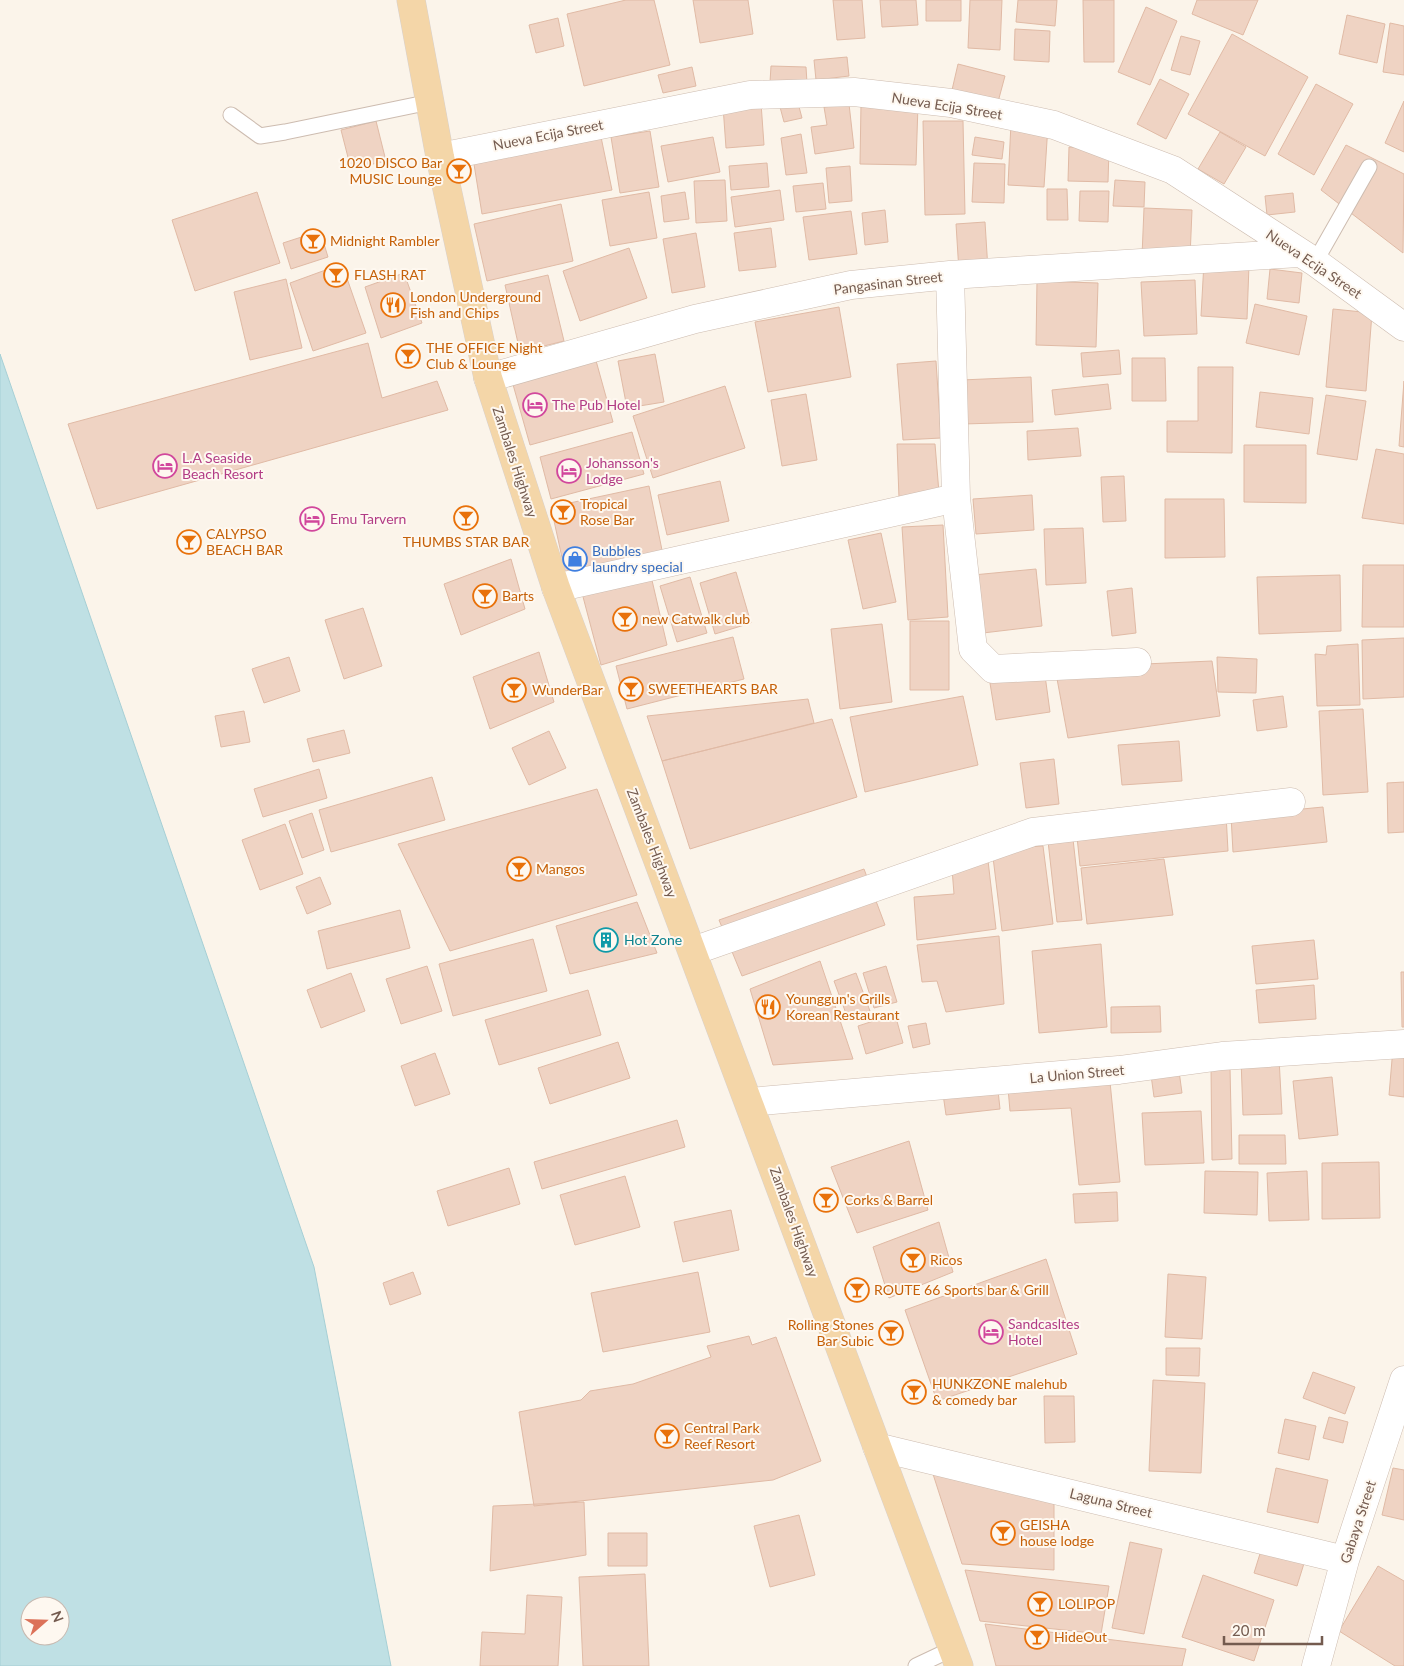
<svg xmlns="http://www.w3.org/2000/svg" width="1404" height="1666" font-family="Lato,sans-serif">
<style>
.water{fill:#bfe0e4;stroke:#a6cfd5;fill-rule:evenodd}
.building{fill:#efd3c3;stroke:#e0baa5}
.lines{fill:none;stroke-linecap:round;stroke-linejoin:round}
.service-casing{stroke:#cdbcb0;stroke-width:17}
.minor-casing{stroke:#cdbcb0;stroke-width:29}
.primary-casing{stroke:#d8d1ce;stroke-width:29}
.service{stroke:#fff;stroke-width:15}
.minor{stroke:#fff;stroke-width:28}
.primary{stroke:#f4d6a8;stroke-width:28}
.labels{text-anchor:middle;stroke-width:4;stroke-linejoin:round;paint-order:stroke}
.street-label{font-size:14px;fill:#745b4f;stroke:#fef8f0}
.food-label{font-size:14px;fill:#c56008;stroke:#fef8f0;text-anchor:start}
.hotel-label{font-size:14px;fill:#b23c85;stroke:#fef8f0;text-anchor:start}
.shop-label{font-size:14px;fill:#366cbe;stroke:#fef8f0;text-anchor:start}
.culture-label{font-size:14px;fill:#0d838f;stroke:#fef8f0;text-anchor:start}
</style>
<rect width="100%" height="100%" fill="#fbf4ea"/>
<path class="water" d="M0 354 314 1267 391 1666H0ZM30 1606H60V1636H30Z"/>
<path class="building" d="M626 0H654L670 65 584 86 567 14Z
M693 0H748L753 34 700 43Z
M833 0H862L865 38 837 40Z
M880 0H916L918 25 882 27Z
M926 0H961V21H926Z
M970 0H1002L1000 50 968 48Z
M1018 0H1057L1055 26 1016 22Z
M1083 0H1114V62H1084Z
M1197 0H1258L1243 35 1192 14Z
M1146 7 1177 21 1150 85 1118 72Z
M1347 15 1385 24 1377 63 1339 54Z
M558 18 564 46 536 53 529 25Z
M1390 23 1404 26V75L1383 72Z
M1015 29 1050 31 1049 62 1014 60Z
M1232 34 1308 77 1265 156 1188 114Z
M1181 36 1200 41 1190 75 1171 70Z
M847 57 849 76 816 80 814 60Z
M958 64 1005 76 998 102 952 90Z
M771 66 806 67 807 83 770 82Z
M692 67 696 86 663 93 658 75Z
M1160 79 1189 94 1166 139 1137 124Z
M1316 84 1353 104 1314 175 1278 154Z
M1404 101V152L1385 143Z
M761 103 764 145 726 148 723 106Z
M798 103 802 118 784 122 780 107Z
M849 104 854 148 815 154 811 127 827 125 824 107Z
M861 104 918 105 916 165 860 164Z
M376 121 386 161 351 169 341 130Z
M923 121H963L965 214 925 215Z
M1011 123 1048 125 1044 187 1008 185Z
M650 131 659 187 620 193 611 137Z
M1220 132 1246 147 1224 184 1198 169Z
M801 134 807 173 786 175 781 138Z
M601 137 612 190 482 214 473 158Z
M713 137 720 172 668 182 661 146Z
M975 137 1004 142 1002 159 972 155Z
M1346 145 1404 174 1403 253 1321 190Z
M1069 147 1109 149 1108 182 1068 181Z
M767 163 769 187 731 190 729 166Z
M974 163 1005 164 1004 203 972 202Z
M850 166 852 201 829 203 826 168Z
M725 180 727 221 696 223 694 181Z
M1115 180 1145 182 1144 207 1113 206Z
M823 183 826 209 796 212 793 186Z
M1047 189H1067L1068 220H1047Z
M780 190 784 220 735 227 731 197Z
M1080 191H1109L1108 222 1079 221Z
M257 192 280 263 195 291 172 220Z
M649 192 657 238 610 246 602 200Z
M685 192 689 219 664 222 661 196Z
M1293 193 1295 212 1267 215 1265 196Z
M561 204 573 261 487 281 474 224Z
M1144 208 1192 210 1190 258 1142 256Z
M885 210 888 242 865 245 862 213Z
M851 211 857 254 809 260 803 217Z
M985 222 988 270 959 272 956 224Z
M771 228 776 267 739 271 734 233Z
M320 231 328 257 291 269 283 243Z
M696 233 705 287 672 293 663 239Z
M629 248 647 298 580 321 563 271Z
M1204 262 1249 265 1247 319 1201 316Z
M342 264 366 333 313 351 290 283Z
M1270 269 1302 273 1299 303 1267 299Z
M404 273 422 323 381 338 365 287Z
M548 275 564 341 520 352 505 285Z
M286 279 302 348 250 360 234 292Z
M1195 280 1197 334 1144 336 1141 282Z
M1037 281 1098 283 1096 347 1036 345Z
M1255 304 1307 316 1299 355 1246 343Z
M839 307 851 377 768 392 755 322Z
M1333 309 1372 313 1366 391 1326 387Z
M368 343 382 398 437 381 448 410 97 509 68 424Z
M1119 350 1121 374 1083 377 1081 353Z
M655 354 664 402 627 408 618 361Z
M595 357 613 422 530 445 512 381Z
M1132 358H1165L1166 401H1132Z
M936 361 941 438 903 440 897 364Z
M1198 367H1233L1232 453 1167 452V421H1198Z
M1031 377 1033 422 963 424 961 380Z
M1404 381V447L1399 446Z
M1108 384 1111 409 1055 415 1052 390Z
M725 386 745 448 653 478 633 416Z
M1260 392 1313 398 1309 434 1256 427Z
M806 394 817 460 782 466 771 400Z
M1326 395 1366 401 1357 460 1317 454Z
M1078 428 1081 456 1028 460 1027 431Z
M632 432 644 474 551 499 540 457Z
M897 444H935L939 493 899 498Z
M1244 445H1306V503L1244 502Z
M1376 449 1404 454V524L1362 518Z
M1124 476 1126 521 1103 522 1101 477Z
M720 481 729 521 667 535 658 495Z
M649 486 663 555 566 576 551 507Z
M1032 495 1034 530 976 534 973 499Z
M1165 499H1224L1225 557 1165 558Z
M943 525 948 617 908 620 902 527Z
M1083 528 1086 583 1046 585 1044 529Z
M881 533 896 602 863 609 848 540Z
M511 559 525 609 461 635 444 584Z
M1363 565H1404V627H1362Z
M1036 569 1042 626 966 635 973 575Z
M736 572 751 623 715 634 700 583Z
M1340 575 1341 631 1259 634 1257 577Z
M651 576 667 645 601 665 582 593Z
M690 577 707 633 677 642 660 586Z
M1132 588 1136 633 1112 636 1107 591Z
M363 608 382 666 344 679 325 620Z
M910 621H949V690H910Z
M882 624 892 702 840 709 831 629Z
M733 637 744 679 627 709 616 666Z
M1404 638V697L1363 699 1362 640Z
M1358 644 1360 705 1317 706 1315 654 1326 655 1327 646Z
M539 652 554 702 490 729 473 677Z
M289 657 300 691 264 703 252 669Z
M1217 657 1257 659 1256 693 1218 692Z
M1212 661 1220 716 1068 738 1055 668Z
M1044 668 1050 712 996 720 989 677Z
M963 696 978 765 865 792 850 717Z
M1283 696 1287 727 1257 731 1253 700Z
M808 699 814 723 662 761 647 716Z
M1363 709 1368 792 1323 795 1319 711Z
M244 711 250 742 221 747 215 716Z
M832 719 857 797 690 849 662 761Z
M344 730 350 753 313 762 307 739Z
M549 731 566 768 529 785 512 748Z
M1179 741 1182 781 1122 785 1118 745Z
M1054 759 1059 804 1026 808 1020 763Z
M319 769 327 798 263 817 254 789Z
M432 777 445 820 331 852 319 810Z
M1404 782V832L1388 833 1387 783Z
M597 789 637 895 450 951 398 844Z
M1323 807 1327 842 1233 852 1231 816Z
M312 813 324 850 302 858 289 821Z
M1226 814 1228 851 1080 866 1076 827Z
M285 824 303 874 260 890 242 840Z
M1072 830 1082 920 1057 922 1047 832Z
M1043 846 1053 924 1002 931 992 849Z
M987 852 996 929 917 940 914 897 954 894 951 856Z
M1164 859 1173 915 1087 924 1081 868Z
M864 869 885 925 742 976 719 920Z
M320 877 331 904 307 914 296 887Z
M637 902 657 953 570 974 556 926Z
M400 910 410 948 327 969 318 931Z
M999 936 1004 1004 946 1012 937 981 922 982 917 945Z
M533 939 547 991 453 1016 439 964Z
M1314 940 1318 979 1256 984 1252 946Z
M1101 944 1107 1027 1039 1033 1032 951Z
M820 961 853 1059 773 1065 750 989Z
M427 966 442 1011 401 1024 386 979Z
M886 966 897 1002 874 1008 863 973Z
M1401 972H1404V1027H1402Z
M351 973 365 1011 321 1028 307 990Z
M856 973 870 1011 848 1019 834 981Z
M1314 985 1316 1019 1259 1023 1256 990Z
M588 990 601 1035 499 1065 485 1020Z
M1160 1006 1161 1032 1111 1033V1007Z
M895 1014 903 1043 866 1054 858 1026Z
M926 1023 930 1044 913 1048 908 1026Z
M618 1042 630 1078 550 1104 538 1068Z
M1393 1048 1404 1049V1097L1389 1095Z
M435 1053 450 1094 415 1106 401 1066Z
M1279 1058 1282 1114 1243 1115 1241 1059Z
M1211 1068H1230L1232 1159 1212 1160Z
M1179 1071 1182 1093 1154 1097 1151 1075Z
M1332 1077 1338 1135 1299 1139 1293 1081Z
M997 1081 1000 1109 946 1115 942 1087Z
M1110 1082 1120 1182 1079 1185 1071 1108 1010 1111 1008 1088Z
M1201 1111 1204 1163 1145 1165 1142 1113Z
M677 1120 685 1147 542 1189 534 1162Z
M1239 1135H1285L1286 1164H1239Z
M909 1141 928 1210 857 1233 831 1167Z
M1379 1162 1380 1218 1322 1219V1163Z
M509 1168 520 1204 448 1226 437 1191Z
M1205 1171 1258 1172 1257 1215 1204 1213Z
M1307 1171 1309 1220 1269 1221 1267 1173Z
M625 1176 640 1227 575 1245 560 1195Z
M1117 1192 1118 1221 1075 1223 1073 1194Z
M731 1210 739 1250 683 1262 674 1222Z
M939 1222 953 1272 889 1298 873 1247Z
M1046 1259 1077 1354 937 1401 905 1310Z
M413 1272 421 1294 390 1305 383 1283Z
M698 1272 710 1332 603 1352 591 1293Z
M1168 1274 1206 1277 1202 1339 1165 1337Z
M749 1336 752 1345 776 1337 821 1461 773 1480 534 1506 519 1412 581 1400 590 1391 633 1384 711 1357 707 1346Z
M1166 1348H1200L1199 1376 1166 1375Z
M1313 1372 1355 1387 1345 1414 1303 1398Z
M1153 1380 1205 1383 1201 1473 1149 1471Z
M1044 1396H1074L1075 1442 1045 1443Z
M1329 1417 1348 1422 1343 1443 1323 1438Z
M1285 1419 1316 1426 1309 1460 1278 1453Z
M1276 1468 1328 1480 1318 1523 1267 1512Z
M1393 1468 1404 1470V1520L1382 1515Z
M932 1471 1054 1503V1570L962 1564Z
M584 1502 586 1555 490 1571 493 1506Z
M799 1515 815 1575 770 1587 754 1526Z
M608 1533H647V1566H608Z
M1130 1542 1162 1549 1144 1634 1112 1628Z
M1263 1544 1306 1557 1297 1586 1254 1573Z
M1378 1566 1404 1581V1666H1395L1339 1631Z
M965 1570 1109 1586 1101 1634 980 1621Z
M645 1574 649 1666H583L579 1577Z
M1203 1575 1274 1600 1254 1661 1182 1637Z
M527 1595 562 1597 558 1666H480L482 1632 525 1634Z
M985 1624 1186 1649 1182 1666H996Z"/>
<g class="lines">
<g class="service-casing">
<path id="service" d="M231 115 260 136 285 132 430 102
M1315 262 1369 167
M916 1666 952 1649"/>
</g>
<g class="minor-casing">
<path id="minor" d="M440 157 750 95 854 92 951 103 1054 125 1173 170 1315 262 1404 327
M950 275 956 498 973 649 993 669 1137 662
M488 378 695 319 851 285 950 275 1299 253
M556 588 956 498
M693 951 1033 832 1291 802
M749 1102 1119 1070 1222 1056 1404 1044
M877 1447 1345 1560
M1316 1666 1345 1560 1404 1380"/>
</g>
<g class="primary-casing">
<path id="primary" d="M411 0 440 157 488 378 556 588 959 1666"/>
</g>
<use href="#service" class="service"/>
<use href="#minor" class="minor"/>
<use href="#primary" class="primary"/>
</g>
<defs>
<g id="bar-ring" transform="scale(1.25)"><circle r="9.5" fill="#fef8f0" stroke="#e8710a" stroke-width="1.5"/><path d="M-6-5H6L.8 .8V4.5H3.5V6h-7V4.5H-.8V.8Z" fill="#e8710a"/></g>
<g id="restaurant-ring" transform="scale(1.25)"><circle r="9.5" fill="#fef8f0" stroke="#e8710a" stroke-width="1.5"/><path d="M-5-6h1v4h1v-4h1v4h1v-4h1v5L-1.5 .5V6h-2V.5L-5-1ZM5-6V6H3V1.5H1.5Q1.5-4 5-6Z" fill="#e8710a"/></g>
<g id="hotel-ring" transform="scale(1.25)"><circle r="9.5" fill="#fef8f0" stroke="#d1479c" stroke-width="1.5"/><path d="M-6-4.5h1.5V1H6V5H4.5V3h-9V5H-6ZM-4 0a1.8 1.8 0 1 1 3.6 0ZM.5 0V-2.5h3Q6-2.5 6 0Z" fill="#d1479c"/></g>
<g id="shop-ring" transform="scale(1.25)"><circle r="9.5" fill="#fef8f0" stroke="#3f7fe0" stroke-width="1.5"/><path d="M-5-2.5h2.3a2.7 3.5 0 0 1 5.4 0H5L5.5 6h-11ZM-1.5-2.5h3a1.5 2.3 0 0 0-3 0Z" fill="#3f7fe0"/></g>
<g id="building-ring" transform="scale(1.25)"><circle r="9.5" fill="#fef8f0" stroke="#0f9aa8" stroke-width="1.5"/><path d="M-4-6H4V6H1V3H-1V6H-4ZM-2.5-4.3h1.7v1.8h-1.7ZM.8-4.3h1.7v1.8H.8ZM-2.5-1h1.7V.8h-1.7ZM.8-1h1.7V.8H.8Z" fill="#0f9aa8"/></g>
</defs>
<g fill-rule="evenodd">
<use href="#bar-ring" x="459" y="171"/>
<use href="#bar-ring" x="313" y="241"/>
<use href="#bar-ring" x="336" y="275"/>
<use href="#restaurant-ring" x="393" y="305"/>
<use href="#bar-ring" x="408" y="356"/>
<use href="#hotel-ring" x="535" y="405"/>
<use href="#hotel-ring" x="165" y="466"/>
<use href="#hotel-ring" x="569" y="471"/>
<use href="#bar-ring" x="563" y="512"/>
<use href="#bar-ring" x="466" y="518"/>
<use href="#hotel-ring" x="312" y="519"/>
<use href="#bar-ring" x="189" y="542"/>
<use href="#shop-ring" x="575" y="559"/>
<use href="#bar-ring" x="485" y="596"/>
<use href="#bar-ring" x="625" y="619"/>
<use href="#bar-ring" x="631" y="689"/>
<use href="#bar-ring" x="514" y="690"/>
<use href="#bar-ring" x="519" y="869"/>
<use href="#building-ring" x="606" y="940"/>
<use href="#restaurant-ring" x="768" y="1007"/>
<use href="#bar-ring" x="826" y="1200"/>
<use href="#bar-ring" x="913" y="1260"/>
<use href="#bar-ring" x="857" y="1290"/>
<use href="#hotel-ring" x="991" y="1332"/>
<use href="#bar-ring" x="891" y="1333"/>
<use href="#bar-ring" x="914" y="1392"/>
<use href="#bar-ring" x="667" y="1436"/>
<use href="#bar-ring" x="1003" y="1533"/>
<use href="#bar-ring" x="1040" y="1604"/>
<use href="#bar-ring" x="1037" y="1637"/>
</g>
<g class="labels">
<g class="street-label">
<text transform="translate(947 106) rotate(9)" y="5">Nueva Ecija Street</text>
<text transform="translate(548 135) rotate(-11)" y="5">Nueva Ecija Street</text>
<text transform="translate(1314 264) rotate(34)" y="5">Nueva Ecija Street</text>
<text transform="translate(888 283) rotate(-7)" y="5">Pangasinan Street</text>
<text transform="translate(515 462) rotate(72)" y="5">Zambales Highway</text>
<text transform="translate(652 843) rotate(69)" y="5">Zambales Highway</text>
<text transform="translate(1077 1074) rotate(-5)" y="5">La Union Street</text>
<text transform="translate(794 1222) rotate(70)" y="5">Zambales Highway</text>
<text transform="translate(1111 1503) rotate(14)" y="5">Laguna Street</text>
<text transform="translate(1358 1522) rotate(-72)" y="5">Gabaya Street</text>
</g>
<g class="food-label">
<text x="442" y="168" text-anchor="end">1020 DISCO Bar<tspan x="442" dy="16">MUSIC Lounge</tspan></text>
<text x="330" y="246">Midnight Rambler</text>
<text x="354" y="280">FLASH RAT</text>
<text x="410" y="302">London Underground<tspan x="410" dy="16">Fish and Chips</tspan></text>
<text x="426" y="353">THE OFFICE Night<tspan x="426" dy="16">Club &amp; Lounge</tspan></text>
<text x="580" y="509">Tropical<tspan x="580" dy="16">Rose Bar</tspan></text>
<text x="206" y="539">CALYPSO<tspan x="206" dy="16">BEACH BAR</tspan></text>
<text x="466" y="547" text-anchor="middle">THUMBS STAR BAR</text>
<text x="502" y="601">Barts</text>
<text x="642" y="624">new Catwalk club</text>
<text x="648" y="694">SWEETHEARTS BAR</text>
<text x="532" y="695">WunderBar</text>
<text x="536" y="874">Mangos</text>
<text x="786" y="1004">Younggun's Grills<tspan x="786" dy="16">Korean Restaurant</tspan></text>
<text x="844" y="1205">Corks &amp; Barrel</text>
<text x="930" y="1265">Ricos</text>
<text x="874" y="1295">ROUTE 66 Sports bar &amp; Grill</text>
<text x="874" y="1330" text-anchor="end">Rolling Stones<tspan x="874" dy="16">Bar Subic</tspan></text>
<text x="932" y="1389">HUNKZONE malehub<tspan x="932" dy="16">&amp; comedy bar</tspan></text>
<text x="684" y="1433">Central Park<tspan x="684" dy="16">Reef Resort</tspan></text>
<text x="1020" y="1530">GEISHA<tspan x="1020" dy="16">house lodge</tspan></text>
<text x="1058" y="1609">LOLIPOP</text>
<text x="1054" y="1642">HideOut</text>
</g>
<g class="hotel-label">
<text x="552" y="410">The Pub Hotel</text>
<text x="182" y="463">L.A Seaside<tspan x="182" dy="16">Beach Resort</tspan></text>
<text x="586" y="468">Johansson's<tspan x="586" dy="16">Lodge</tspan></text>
<text x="330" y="524">Emu Tarvern</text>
<text x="1008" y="1329">Sandcasltes<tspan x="1008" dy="16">Hotel</tspan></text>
</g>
<g class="shop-label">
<text x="592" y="556">Bubbles<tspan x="592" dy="16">laundry special</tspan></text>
</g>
<g class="culture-label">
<text x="624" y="945">Hot Zone</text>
</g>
</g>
<g transform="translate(45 1621) rotate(70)"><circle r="24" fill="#fef8f0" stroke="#c7b9b0"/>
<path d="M0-4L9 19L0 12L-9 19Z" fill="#dc7259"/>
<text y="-8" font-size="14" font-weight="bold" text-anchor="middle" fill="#745b4f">N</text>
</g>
<path d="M1224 1636v8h98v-8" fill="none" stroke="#745b4f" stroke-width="2.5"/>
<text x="1232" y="1636" font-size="15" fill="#745b4f" stroke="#fef8f0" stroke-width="4" paint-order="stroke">20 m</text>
</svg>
